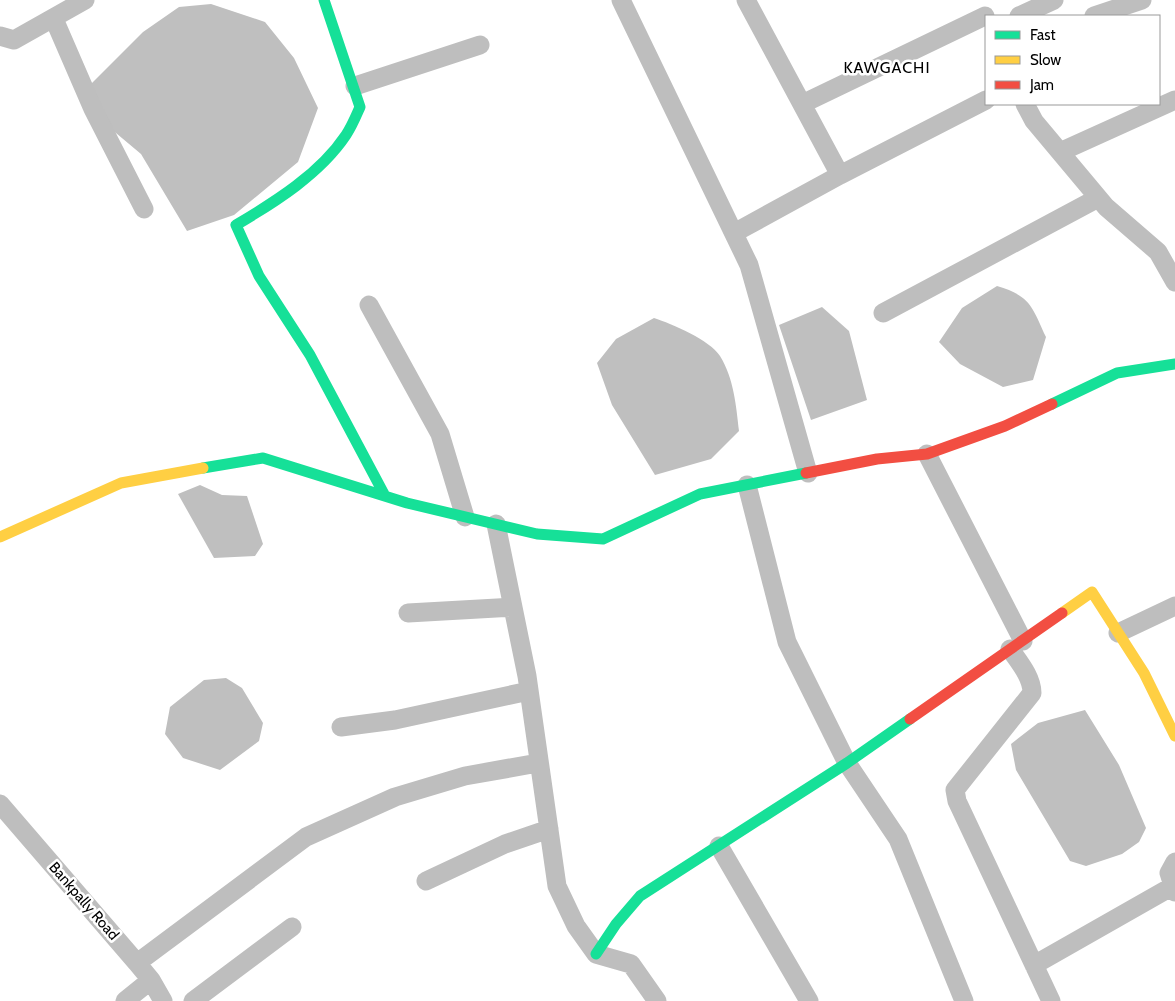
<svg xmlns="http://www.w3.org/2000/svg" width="1175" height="1001" font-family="Cabin,sans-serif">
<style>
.water{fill:#bfbfbf}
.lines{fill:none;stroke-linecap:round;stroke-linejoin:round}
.street{stroke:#bebebe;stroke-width:19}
.fast{stroke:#16e098;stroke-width:11}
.slow{stroke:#ffcf43;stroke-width:11}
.jam{stroke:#f24e42;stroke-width:11}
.labels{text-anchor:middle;stroke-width:5;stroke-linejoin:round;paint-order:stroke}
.street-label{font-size:15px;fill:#000;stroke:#fff}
.neighbourhood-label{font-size:16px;letter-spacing:1px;fill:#000;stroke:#fff}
</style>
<rect width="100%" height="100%" fill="#fff"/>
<path class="water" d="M211 4 265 22 294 58 318 108 298 162 234 215 187 231 141 154 104 123 91 84 143 32 179 7Z
M997 286C1031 296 1032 307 1046 337L1033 380 1003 387 960 364 939 342 962 308Z
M822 307 849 331 867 400 811 420 779 325Z
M654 318C672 324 710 340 720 356 734 379 736 405 739 431L711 459 655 475 612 405 597 363 616 339Z
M200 485 222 495 247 496 263 544 255 556 214 558 178 494Z
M226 678 242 688 263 723 259 741 220 770 183 758 165 734 170 707 204 680Z
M1085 710 1119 765 1146 828 1139 842 1122 854 1086 866 1070 861 1016 770 1011 744 1038 723Z"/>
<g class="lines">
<path class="street" d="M621 0 749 265 808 473
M746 0 840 175 986 100
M1019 16 1054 0
M1094 16 1142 0
M54 19 93 109 144 209
M0 36 14 40 85 0
M355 86 480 45
M802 104 985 16
M1025 104 1034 121 1106 207 1158 252 1175 282
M1060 152 1175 100
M734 233 840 175
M369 305 440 434 465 517
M883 313 1098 198
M927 454 1023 641
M747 485 787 642 847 763 898 839 964 1001
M496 524 527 676 557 886 576 926 596 954 631 964 657 1001
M408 613 513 607
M1118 633 1175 606
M1010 649C1019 662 1032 677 1032 693L955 790 957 801 1051 1001
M341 727 395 720 529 691
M0 804 137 963 151 980 163 1001
M719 846 809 1001
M1175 862 1169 873 1175 892
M426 881 505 844 549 829
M137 963 306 837 395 797 465 776 538 763
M1034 965 1173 886
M125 1001 151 980
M193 1001 292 927"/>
<path class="fast" d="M324 0 360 107C356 116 352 126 346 135 320 174 275 202 236 225L259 276 310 355 384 494
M1052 404 1117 373 1175 364
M203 468 263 458 407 503 537 534 603 539 700 494 806 473
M596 954 616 924 640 896 847 763 910 719"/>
<path class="slow" d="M0 537 121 483 203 468
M1062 613 1092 592 1144 673 1175 736"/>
<path class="jam" d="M806 473 877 459 927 454 1005 426 1052 404
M910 719 1062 613"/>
</g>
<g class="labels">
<g class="street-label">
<text transform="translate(84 901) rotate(49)" y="5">Bankpally Road</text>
</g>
<g class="neighbourhood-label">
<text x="887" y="73">KAWGACHI</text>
</g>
</g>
<rect x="985" y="15" width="175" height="90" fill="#ffffff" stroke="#999999"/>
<rect x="995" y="31" width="25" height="8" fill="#16e098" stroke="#999999"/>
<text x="1030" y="40" font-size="15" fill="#000000">Fast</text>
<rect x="995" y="56" width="25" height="8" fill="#ffcf43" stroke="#999999"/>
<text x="1030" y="65" font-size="15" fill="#000000">Slow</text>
<rect x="995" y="81" width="25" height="8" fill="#f24e42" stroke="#999999"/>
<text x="1030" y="90" font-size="15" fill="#000000">Jam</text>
</svg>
